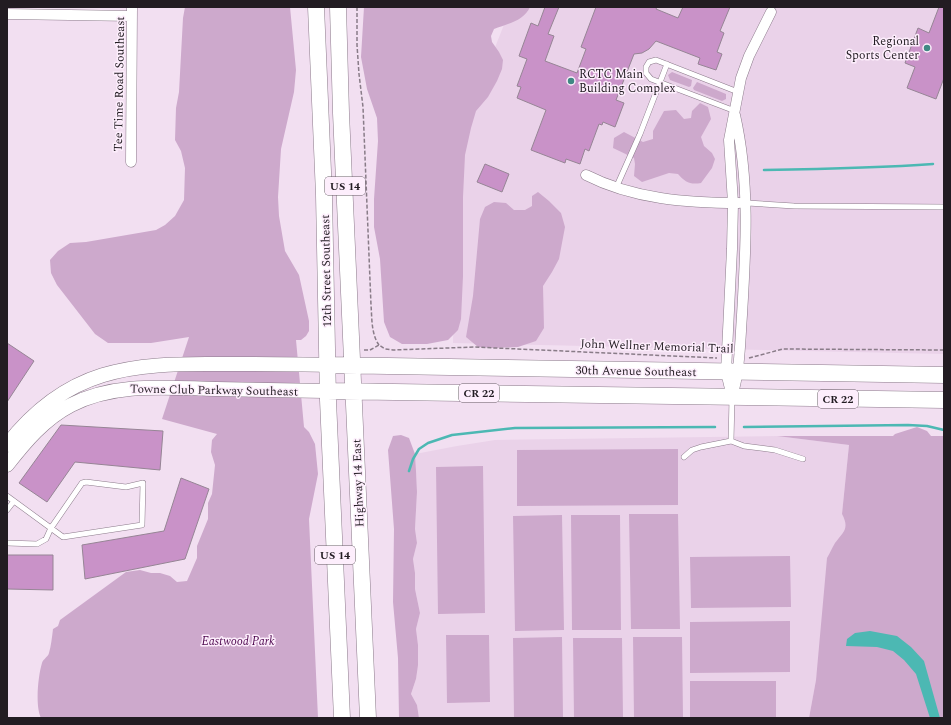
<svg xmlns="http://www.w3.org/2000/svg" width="951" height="725" font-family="Spectral,serif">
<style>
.built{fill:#ead2e9}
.green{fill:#cda9cc}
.water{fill:#4cb8b3}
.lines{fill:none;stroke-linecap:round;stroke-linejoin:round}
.stream{stroke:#4cb8b3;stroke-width:2.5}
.building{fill:#c992c8;stroke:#968595}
.lane-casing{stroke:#8c7b8b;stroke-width:6}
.street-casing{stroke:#8c7b8b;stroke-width:11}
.secondary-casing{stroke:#8c7b8b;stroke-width:15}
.primary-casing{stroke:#8c7b8b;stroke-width:17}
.path{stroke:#897c88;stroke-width:1.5;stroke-dasharray:4 2;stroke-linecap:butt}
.lane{stroke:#fff;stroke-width:5}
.street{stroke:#fff;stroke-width:10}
.secondary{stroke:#fff;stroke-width:14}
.primary{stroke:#fff;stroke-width:16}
.poi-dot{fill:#408884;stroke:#fdeefc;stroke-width:1.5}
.labels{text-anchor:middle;stroke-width:3;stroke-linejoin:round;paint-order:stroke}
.shield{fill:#fdeefc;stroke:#645b63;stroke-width:1}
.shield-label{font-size:11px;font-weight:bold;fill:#221c22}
.poi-label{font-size:12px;fill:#221c22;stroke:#fdeefc;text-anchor:end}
.street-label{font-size:12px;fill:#221c22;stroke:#fdeefc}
.park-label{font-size:12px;font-style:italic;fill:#4c064d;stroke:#fdeefc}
</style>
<rect width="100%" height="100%" fill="#f2dff1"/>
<path class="built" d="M511 7H944V354L453 343 458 141Z
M777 436 849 445 842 514 846 521V531L836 542 816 680 809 718H419L417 705 411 694 416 679 418 645 416 629 420 613 415 589V573L413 559 417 543 415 529 417 492 415 454 457 446 495 440Z"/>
<path class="green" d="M185 7H290L296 70 294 92 281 149 278 197 279 216 285 251 299 275 309 321V331L306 336 301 340H296L304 427 309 432 315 444 318 474 309 519 318 718H41C35 706 38 676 42 663 43 659 48 657 49 653 51 646 52 637 53 629L58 626 60 620 126 572 140 570 151 573H160L170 576 177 582 187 581 197 558V546L208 519V503L212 494 215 465 211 452 212 440 217 434 162 419 189 337 151 343H108L95 334 57 285 51 273 50 260 58 251 70 243 86 242 156 230 165 225 175 216 184 200 185 168 181 151 175 140 176 108 179 92 183 18Z
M364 7H530C524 21 507 24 494 29L491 36 492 42 499 52 503 60 502 69 497 81 488 97 476 111 471 128 465 155 463 197V276L461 319 458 330 448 340 427 344H402L390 337 384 322 380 259 374 227V199L378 141 377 118 367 89 361 57Z
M672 72 692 80 691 86 689 87 670 80 668 75Z
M697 82 726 94V99L722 101 694 90 693 88Z
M700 103 708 107 711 119 701 137 704 146 712 153 715 159 712 168 701 183C690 185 685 182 678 174L669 173 642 182 634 176 635 164 634 158 613 148 614 138 624 132 643 142 653 139V131L664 111 676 110 684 119 691 118 692 111Z
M538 192 549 201 561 213 565 227 559 259 552 272 543 286 544 328 536 341 518 347 494 348 478 347 466 337 473 296 480 219 485 207 494 202 506 203 514 210H525L532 206V196Z
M917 427 927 431 931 436H944V718H809L816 680 827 558C830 553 832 548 835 543 843 532 850 529 842 514L849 445 777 436H893L895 434Z
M401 435 409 438 415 454 416 471 417 492 415 529 417 543 413 559 415 573V589L420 613 416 629 418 645V665L416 679 411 694 417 705 419 718H399L398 658 393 602 394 529 388 450 393 436Z
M678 449V505L517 506V450Z
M483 466 485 613 438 614 436 467Z
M629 514H678L680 629H631Z
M562 515 564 630 515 631 513 516Z
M571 515H620L621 630H572Z
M790 556 791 607 691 608 690 557Z
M790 621V672L690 673V622Z
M446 635H489L490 702 447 703Z
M562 637 563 718H514L513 638Z
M633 637H682L683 718H634Z
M573 638H622L623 718H574Z
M690 681H776V718H690Z"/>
<path class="water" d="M870 631 897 636 911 647 924 661 940 718H930L916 674 904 660 893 651 877 647 846 646 847 639 855 633Z"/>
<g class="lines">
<path class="stream" d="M764 170C821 169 877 168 933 164
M744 427 908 425 927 426 944 430
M409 471 413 459 419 449 428 443 452 435 515 428 715 427"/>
</g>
<path class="building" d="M545 7H559L548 34 554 36 545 61 577 73 586 49 581 47 596 7H657L656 9 678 18 683 7H730L720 31 724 33 717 52 722 54 716 70 698 64 700 58 656 41 649 49 642 53 634 54 616 100 624 103 615 127 603 122 602 125 599 124 589 151 585 149 580 164 566 159 565 163 531 150 546 110 517 98 521 87 517 86 527 59 519 56 531 23 538 26Z
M939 7H944V78L936 99 907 88 915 67 905 63 918 28 929 33Z
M485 164 509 174 502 192 477 182Z
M7 343 34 361 7 402Z
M61 425 163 431 160 470 75 462 47 502 19 483Z
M181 478 209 489 185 559 85 579 82 545 164 531Z
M7 555H53V590L7 589Z"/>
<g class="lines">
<g class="lane-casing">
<path id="lane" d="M735 111 651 79 646 73V67L649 62 656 60 738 92
M616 188 640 134 667 64
M747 203 794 206 944 207
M731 441 732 398
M684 457 692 450 701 447 731 441 744 446 775 450 803 459
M7 496 63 537 142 525 143 483 126 487 86 482 82 483 51 528 46 539 37 544 7 543
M7 510 14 501"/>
</g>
<g class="street-casing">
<path id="street" d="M7 14 132 16
M131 162 132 7
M586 175C633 199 687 203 739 203
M732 397 726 372 732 249 733 203 729 140 741 78 749 56 771 12
M732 397C740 371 740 343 742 315 746 248 750 181 735 115"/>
</g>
<g class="secondary-casing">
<path id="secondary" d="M7 445C67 368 130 363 221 364 257 364 292 364 328 365
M7 465C25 442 44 419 71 405 116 382 167 388 216 389 254 390 291 390 328 391"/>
</g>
<g class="primary-casing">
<path id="primary" d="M316 7 324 195 328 400 342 718
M338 7 341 113 368 718
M328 365 944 375
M328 391 944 400"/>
</g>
<path class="path" d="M357 7V45L359 74 363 107 371 305C372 317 371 334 379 345
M364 350H370L379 345 385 349 393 350 474 347 717 358
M749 358 783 349 944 350"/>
<use href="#lane" class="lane"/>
<use href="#street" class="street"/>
<use href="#secondary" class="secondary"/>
<use href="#primary" class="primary"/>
</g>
<g class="poi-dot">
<circle cx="927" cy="48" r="4"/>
<circle cx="571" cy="81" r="4"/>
</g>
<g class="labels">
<g class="shield">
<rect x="325" y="177" width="40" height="18" rx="3"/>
<rect x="459" y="384" width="40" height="18" rx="3"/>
<rect x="818" y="390" width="40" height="18" rx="3"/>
<rect x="315" y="546" width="40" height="18" rx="3"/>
</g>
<g class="shield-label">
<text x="345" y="190">US 14</text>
<text x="479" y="397">CR 22</text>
<text x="838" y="403">CR 22</text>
<text x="335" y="559">US 14</text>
</g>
<g class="poi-label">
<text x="919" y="45">Regional<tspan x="919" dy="14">Sports Center</tspan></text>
<text x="579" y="78" text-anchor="start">RCTC Main<tspan x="579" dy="14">Building Complex</tspan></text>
</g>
<g class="street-label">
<text transform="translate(119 84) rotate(-89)" y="4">Tee Time Road Southeast</text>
<text transform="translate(326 271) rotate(-91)" y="4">12th Street Southeast</text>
<text transform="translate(657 346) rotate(2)" y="4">John Wellner Memorial Trail</text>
<text transform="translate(636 371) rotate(1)" y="4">30th Avenue Southeast</text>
<text transform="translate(214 390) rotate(1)" y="4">Towne Club Parkway Southeast</text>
<text transform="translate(358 483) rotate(-92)" y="4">Highway 14 East</text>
</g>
<g class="park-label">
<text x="238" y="645">Eastwood Park</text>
</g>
</g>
<rect width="951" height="725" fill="none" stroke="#221c22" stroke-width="16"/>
</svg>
